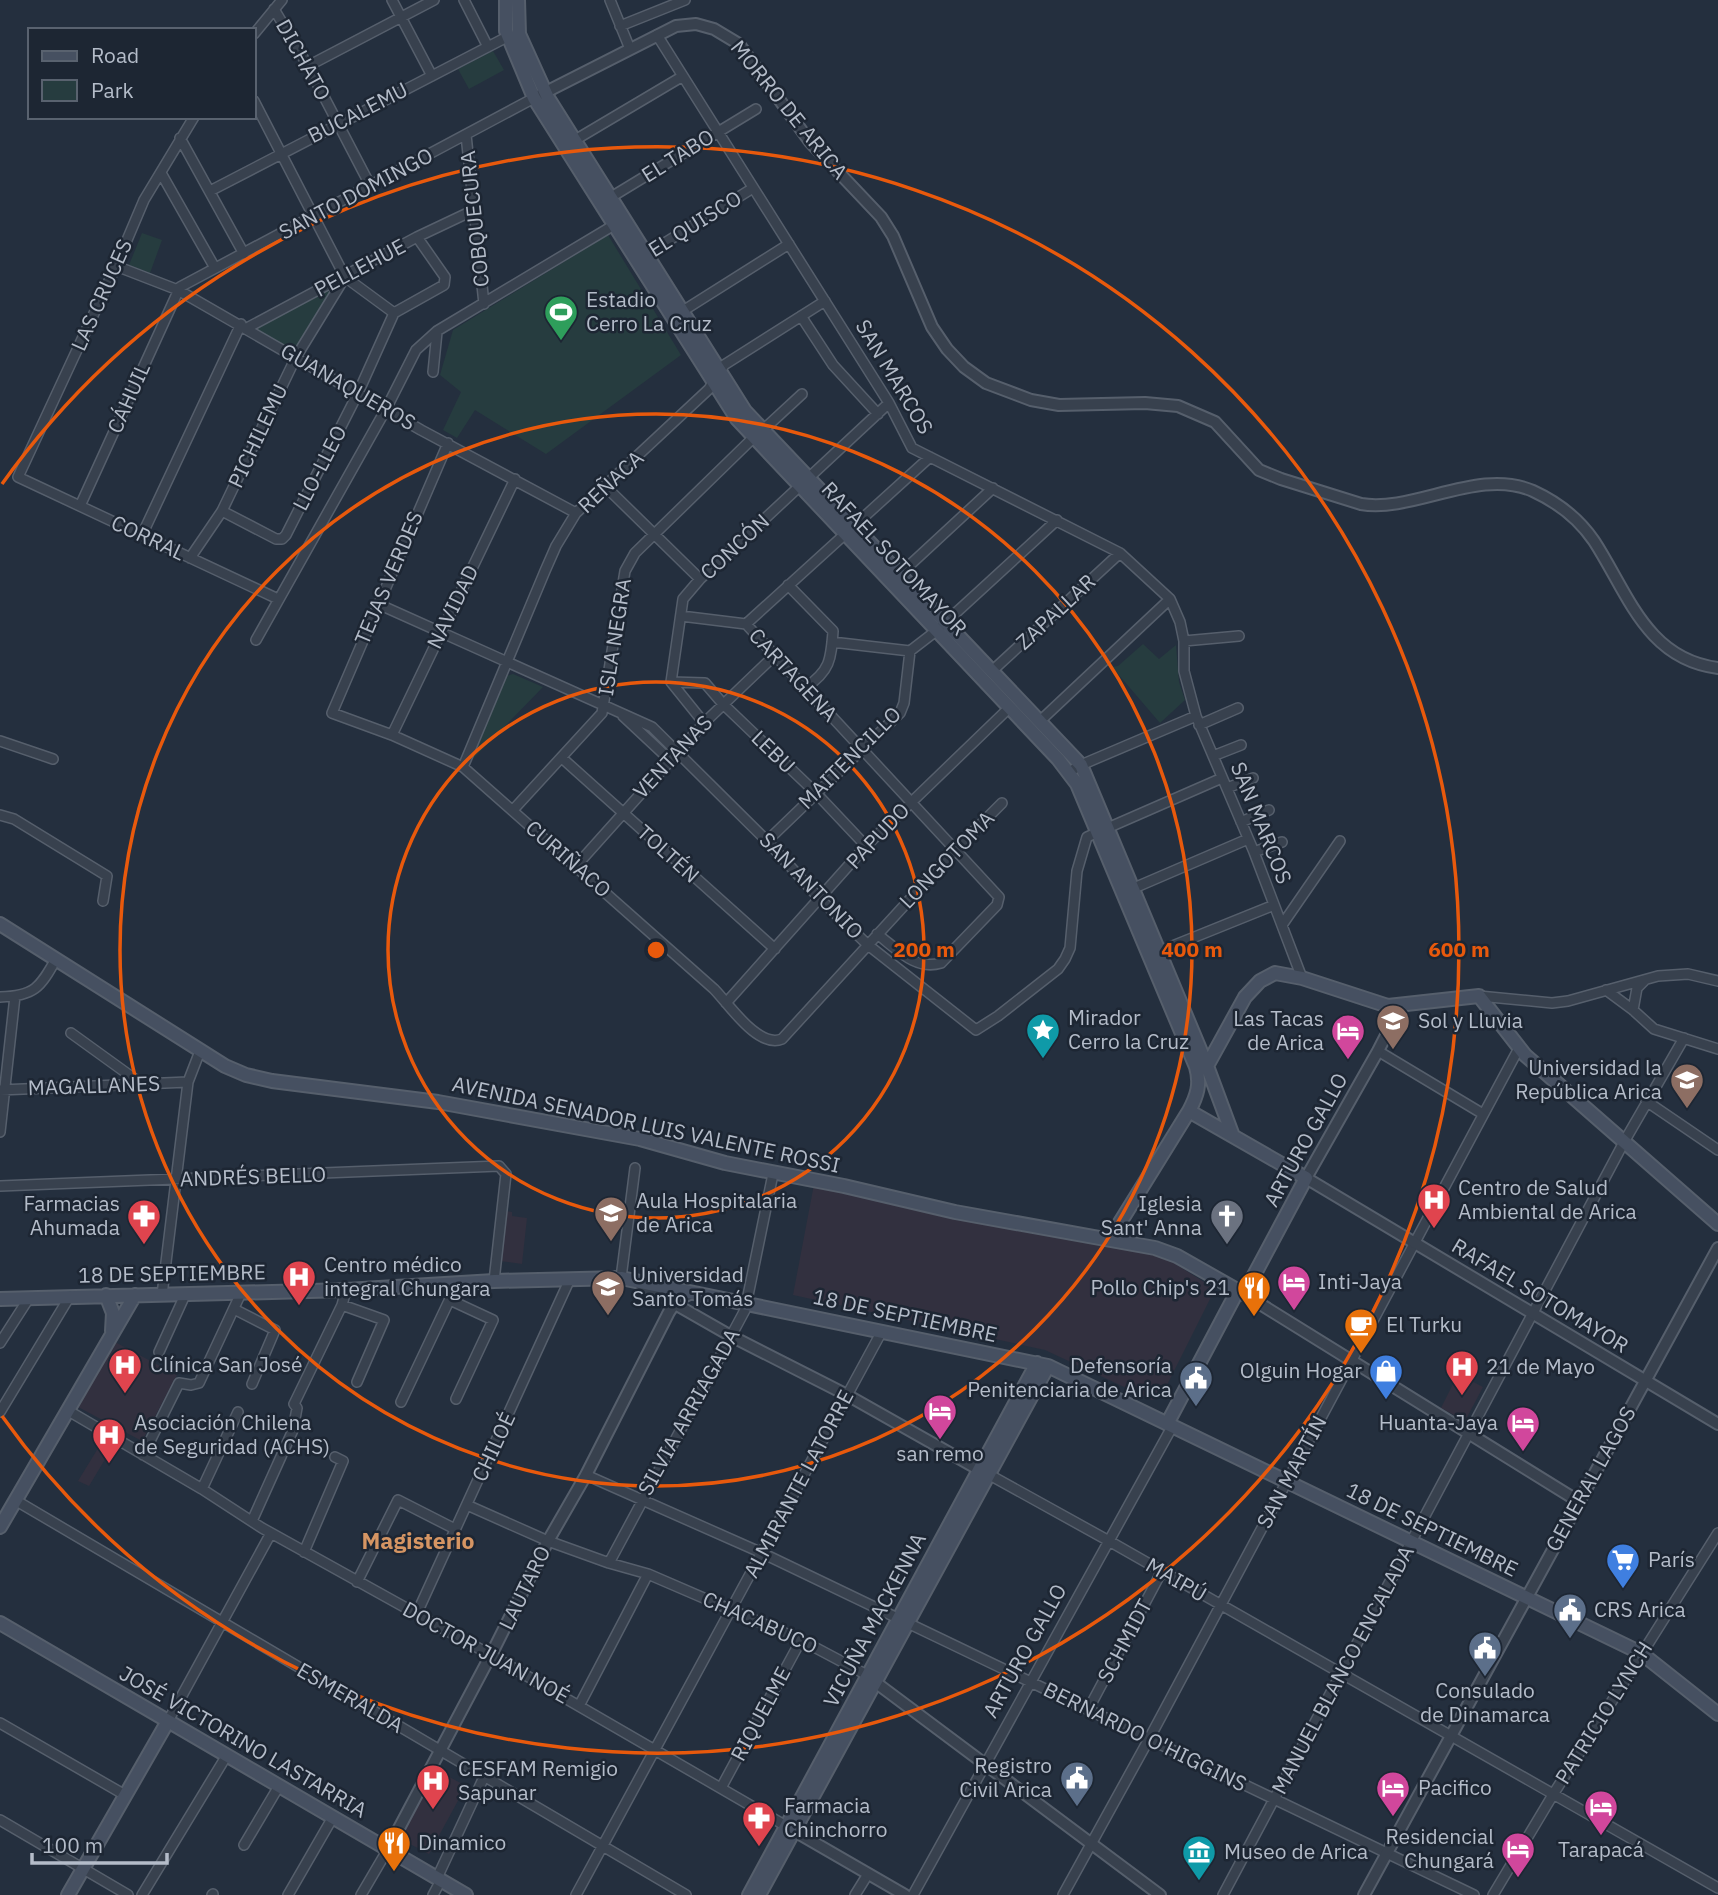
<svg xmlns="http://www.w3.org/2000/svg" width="1718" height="1895" font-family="'IBM Plex Sans',sans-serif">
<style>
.medical{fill:#32303f}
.green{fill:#263c3f}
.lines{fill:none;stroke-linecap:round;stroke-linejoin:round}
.minor-casing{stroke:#565f6c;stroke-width:12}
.tertiary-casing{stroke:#565f6c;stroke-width:14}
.secondary-casing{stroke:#565f6c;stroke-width:16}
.minor{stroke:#38414e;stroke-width:9}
.tertiary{stroke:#38414e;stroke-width:10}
.secondary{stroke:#465061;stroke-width:12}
.ring{fill:none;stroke:#e8590c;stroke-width:3.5}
.labels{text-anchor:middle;stroke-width:5;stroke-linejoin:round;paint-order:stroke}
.street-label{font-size:21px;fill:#b4bcc9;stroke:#1d2633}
.poi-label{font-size:21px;fill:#b4bcc9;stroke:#1d2633;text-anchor:start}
.neighbourhood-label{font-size:23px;font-weight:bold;fill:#d59563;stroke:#1d2633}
.centre{fill:#e8590c;stroke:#1d2633;stroke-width:3.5}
.ring-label{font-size:21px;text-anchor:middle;font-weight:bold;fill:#e8590c;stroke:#1d2633;stroke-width:5;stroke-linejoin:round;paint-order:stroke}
</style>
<rect width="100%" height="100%" fill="#242f3e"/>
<path class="medical" d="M815 1179 1135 1246 1174 1263 1215 1289 1161 1397 1152 1400 1045 1350 793 1295Z
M506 1211 512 1212V1216L527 1218 522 1264 500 1261Z
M113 1341 177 1375 142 1441 78 1407Z
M1458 1374 1483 1387 1465 1421 1441 1408Z
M100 1445 110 1451 89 1486 78 1481Z
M434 1770 441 1774 439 1777 442 1778 444 1774 466 1786 429 1854 408 1843 410 1838 400 1835Z"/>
<path class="green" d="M493 51 504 70 469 89 458 69Z
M142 233 162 240 150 273 129 265Z
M608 235 681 355 546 454 475 410 457 438 443 430 461 392 440 375 453 330Z
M334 287 295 352 254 328Z
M1143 644 1159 659 1176 645 1179 682 1185 700 1160 723 1112 667 1118 666Z
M513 674 543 687 472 760 506 676Z"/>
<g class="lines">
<g class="minor-casing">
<path id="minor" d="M392 0 432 76
M464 0 488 47
M610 0 630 49
M274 9 308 66 370 185
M620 26 685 0
M254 34 282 0
M657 35 889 403 912 448 1120 553 1170 599 1180 622 1184 641V671L1196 716 1254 852 1302 978
M308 66 434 0
M254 101 345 277 394 313
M194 117 144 200 116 266 18 477 278 599
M466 135 484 304
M180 138 244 254
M570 143 683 76
M161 173 215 268
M210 191 507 37
M608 199 756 109
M642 257 753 188
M116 266 178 290 421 430 576 513
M678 314 789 244
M801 316 833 365 878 414
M247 328 417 237 474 210
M433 372 437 332
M762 431 802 394
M448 443 332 713 392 735 463 767 714 989C728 1003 758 1049 782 1039L955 850 1002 803
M606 487 700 579
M80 506 180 287 534 98
M222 511 276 539H282L286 535 358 393 394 313 444 285 445 277 417 237
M142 535 241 324
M190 558 222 511 296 357 345 277
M899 575 993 488
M788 585 833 631C831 660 830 671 805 688
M378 604 652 727 767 841 820 899 868 945 976 1030 998 1016 1058 969 1065 959 1070 948 1077 871 1087 837 1222 778
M681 616 746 624 999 897 997 905 941 963C915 971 896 948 877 934
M746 624 930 457
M256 640 386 409 416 350 437 331 614 225
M1184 641 1239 636
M832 642 910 651
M992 671 1120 553
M671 682 705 683 723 704 816 793 866 846
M623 716 670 760
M1040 721 1170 599
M704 723 671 682 683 599 700 579 889 403
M1199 725 1238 708
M392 735 515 479
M0 741 53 759
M1213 756 1241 745
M562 758 775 949
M463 767 545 571 556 546 576 513 709 389 724 365 825 301
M1069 772 1081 765 1196 716
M1227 788 1253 778
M513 810 602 713 625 571 635 553 753 438
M0 815 14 819 107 876 103 901
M1241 822 1269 810
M767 841 900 713 904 703 910 651 936 631 1057 520
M1254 852 1282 842
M576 866 704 723 775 655
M1134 888 1248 839
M1282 925 1340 841
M1160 951 1274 905
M1606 990 1633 1010 1654 1029 1718 1049
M1479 996 1552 1003 1568 1001 1658 976 1688 974 1718 981
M0 997C34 996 40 988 56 959
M726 1003 866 846 1009 708
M1633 1010 1637 988 1645 980
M71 1033 143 1085
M1378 1051 1483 1114
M0 1090 188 1082
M1646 1101 1718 1150
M0 1132 15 996
M0 1186 499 1166 506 1174 494 1281
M621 1278 635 1168
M162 1295 188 1082 200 1051
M450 1300 493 1320 456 1399
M342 1305 384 1320 357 1382
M234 1309 275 1330 252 1384
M0 1343 29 1298
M159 1352 185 1295
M401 1402 457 1284
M67 1410 202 1489 262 1528 489 1654 786 1826
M0 1412 70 1296
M143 1455 179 1383 191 1385 199 1383 241 1293
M988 1474 1109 1541 1718 1888
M586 1475 762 1553 1474 1895
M202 1489 238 1412
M15 1500 686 1895
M467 1505 548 1541 609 1563 648 1574 801 1640 867 1675
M252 1521 293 1430 297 1408 294 1404 342 1305 346 1290
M304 1552 343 1461 335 1457
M609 1563 745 1310 773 1174
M357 1582 398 1500 455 1529
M417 1613 569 1281
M579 1706 648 1574
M1088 1710 1162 1571
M168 1721 271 1533
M0 1723 125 1795
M721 1788 801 1640
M0 1820 128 1895
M244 1845 279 1786
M437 1878 484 1777
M142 1895 227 1755
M212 1895 213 1894
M288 1895 333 1817
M361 1895 388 1849
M433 1895 441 1880
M576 1895 882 1331
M855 1895 868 1874
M913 1895 1172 1427
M1063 1895 1149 1739 1519 1048
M1223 1895 1624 1142 1684 1038
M1493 1895 1554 1793 1718 1533"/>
</g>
<g class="tertiary-casing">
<path id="tertiary" d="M540 95 676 26 696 24 714 29 739 44 810 142 881 217 893 236 932 327 947 349 964 367 986 383 1031 400 1059 405 1145 403 1178 406 1215 422 1259 470 1281 479 1361 504C1414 513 1479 467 1533 491 1557 502 1579 519 1594 541 1628 593 1646 659 1718 668
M1401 1006 1378 1051 1306 1178 1718 1424
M640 1284 731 1336 847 1395 985 1473
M1244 1294 1578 1501
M871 1679 1160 1895
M789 1828 905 1895
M388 1849 494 1649 548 1541 586 1475 669 1312 677 1300 692 1293
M1364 1895 1718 1248"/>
</g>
<g class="secondary-casing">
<path id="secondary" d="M506 0V31L534 98 737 419 1058 759 1077 784 1196 1067C1201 1084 1197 1096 1189 1111L1116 1229 1113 1240
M518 0 519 34 548 98 745 411 1081 765 1207 1066 1233 1136
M0 924 225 1066 246 1075 272 1081 438 1102 640 1139 725 1163 844 1186 955 1212 1155 1248 1177 1256 1244 1294 1306 1178 1189 1111
M1207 1066 1245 997 1260 981 1275 973 1302 978 1388 1006 1479 996 1525 1055 1718 1224
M106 1295 113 1313 112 1331
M0 1299 346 1290 494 1281 621 1278 1048 1366 1641 1653 1718 1714
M1167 1424 1238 1290
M0 1527 135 1295
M0 1623 466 1895
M68 1895 168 1721
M749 1895 1037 1363
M759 1895 1048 1366"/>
</g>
<use href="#minor" class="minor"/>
<use href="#tertiary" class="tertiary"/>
<use href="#secondary" class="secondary"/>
</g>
<g class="ring">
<circle cx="656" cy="950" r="268"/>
<circle cx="656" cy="950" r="536"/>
<path d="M2 484A803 803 0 1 1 2 1416"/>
</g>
<defs>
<g id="stadium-pin" transform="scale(1.75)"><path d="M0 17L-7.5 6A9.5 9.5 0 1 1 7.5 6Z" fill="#2e9e5b" stroke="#1d2633"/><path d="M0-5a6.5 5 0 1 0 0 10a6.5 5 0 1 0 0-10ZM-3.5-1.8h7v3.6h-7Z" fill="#fff"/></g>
<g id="school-pin" transform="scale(1.75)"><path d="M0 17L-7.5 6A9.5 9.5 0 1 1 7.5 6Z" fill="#8d6e63" stroke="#1d2633"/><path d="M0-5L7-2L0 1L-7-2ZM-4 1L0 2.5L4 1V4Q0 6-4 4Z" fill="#fff"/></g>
<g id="sight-pin" transform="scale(1.75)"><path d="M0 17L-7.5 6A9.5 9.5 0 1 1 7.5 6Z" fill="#0f9aa8" stroke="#1d2633"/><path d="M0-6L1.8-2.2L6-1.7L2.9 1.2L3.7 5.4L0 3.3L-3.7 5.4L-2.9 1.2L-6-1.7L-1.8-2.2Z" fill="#fff"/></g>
<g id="hotel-pin" transform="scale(1.75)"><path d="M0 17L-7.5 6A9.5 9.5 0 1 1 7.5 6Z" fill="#d1479c" stroke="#1d2633"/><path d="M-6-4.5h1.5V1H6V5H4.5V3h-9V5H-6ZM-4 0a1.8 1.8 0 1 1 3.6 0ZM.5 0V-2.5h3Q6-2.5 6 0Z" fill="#fff"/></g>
<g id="university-pin" transform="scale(1.75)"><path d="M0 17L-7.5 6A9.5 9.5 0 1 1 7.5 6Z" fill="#8d6e63" stroke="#1d2633"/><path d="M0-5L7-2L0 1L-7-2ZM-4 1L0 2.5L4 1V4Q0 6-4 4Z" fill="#fff"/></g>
<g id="hospital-pin" transform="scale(1.75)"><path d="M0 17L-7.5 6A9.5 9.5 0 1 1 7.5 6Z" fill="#e0444e" stroke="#1d2633"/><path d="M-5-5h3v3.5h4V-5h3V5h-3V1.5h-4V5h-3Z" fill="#fff"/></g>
<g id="pharmacy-pin" transform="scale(1.75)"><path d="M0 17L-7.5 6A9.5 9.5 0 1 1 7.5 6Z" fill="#e0444e" stroke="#1d2633"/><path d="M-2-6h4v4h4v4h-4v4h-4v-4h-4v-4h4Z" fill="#fff"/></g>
<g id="church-pin" transform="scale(1.75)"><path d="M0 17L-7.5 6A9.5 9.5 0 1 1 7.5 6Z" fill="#6b7280" stroke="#1d2633"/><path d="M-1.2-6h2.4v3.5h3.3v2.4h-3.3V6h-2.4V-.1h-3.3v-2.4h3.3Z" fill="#fff"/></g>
<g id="restaurant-pin" transform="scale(1.75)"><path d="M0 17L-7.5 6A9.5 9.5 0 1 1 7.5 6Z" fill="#e8710a" stroke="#1d2633"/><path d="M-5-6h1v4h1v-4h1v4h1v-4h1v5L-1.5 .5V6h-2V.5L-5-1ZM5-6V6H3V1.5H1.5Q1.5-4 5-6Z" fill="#fff"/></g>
<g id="cafe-pin" transform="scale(1.75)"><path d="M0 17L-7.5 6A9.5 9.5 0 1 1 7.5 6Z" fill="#e8710a" stroke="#1d2633"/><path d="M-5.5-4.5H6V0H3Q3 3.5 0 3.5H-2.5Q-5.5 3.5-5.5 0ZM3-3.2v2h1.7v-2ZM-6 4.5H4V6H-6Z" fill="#fff"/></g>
<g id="shop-pin" transform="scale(1.75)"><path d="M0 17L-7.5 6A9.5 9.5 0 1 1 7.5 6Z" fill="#3f7fe0" stroke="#1d2633"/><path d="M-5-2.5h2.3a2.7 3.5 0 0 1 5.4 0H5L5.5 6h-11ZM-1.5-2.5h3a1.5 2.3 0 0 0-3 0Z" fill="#fff"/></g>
<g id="civic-pin" transform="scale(1.75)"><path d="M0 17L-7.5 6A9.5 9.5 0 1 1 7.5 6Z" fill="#5c6f8a" stroke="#1d2633"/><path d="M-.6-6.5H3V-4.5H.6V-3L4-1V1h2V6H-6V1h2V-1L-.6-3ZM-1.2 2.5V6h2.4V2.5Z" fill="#fff"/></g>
<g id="supermarket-pin" transform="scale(1.75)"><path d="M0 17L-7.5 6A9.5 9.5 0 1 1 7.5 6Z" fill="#3f7fe0" stroke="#1d2633"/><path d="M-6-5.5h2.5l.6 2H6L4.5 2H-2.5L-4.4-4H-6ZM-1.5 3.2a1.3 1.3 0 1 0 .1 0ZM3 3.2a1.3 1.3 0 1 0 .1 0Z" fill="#fff"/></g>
<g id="museum-pin" transform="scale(1.75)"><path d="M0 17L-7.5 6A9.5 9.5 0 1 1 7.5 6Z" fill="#0f9aa8" stroke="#1d2633"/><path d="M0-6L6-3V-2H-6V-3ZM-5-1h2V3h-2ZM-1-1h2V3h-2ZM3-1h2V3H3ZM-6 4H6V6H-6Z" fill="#fff"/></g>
</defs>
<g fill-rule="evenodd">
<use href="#stadium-pin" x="561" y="312"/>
<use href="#school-pin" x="1393" y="1021"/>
<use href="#sight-pin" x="1043" y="1030"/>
<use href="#hotel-pin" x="1348" y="1031"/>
<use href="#university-pin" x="1687" y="1080"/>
<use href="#hospital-pin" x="1434" y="1200"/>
<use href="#school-pin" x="611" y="1213"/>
<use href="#pharmacy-pin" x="144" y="1216"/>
<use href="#church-pin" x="1227" y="1216"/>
<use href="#hospital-pin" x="299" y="1277"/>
<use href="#hotel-pin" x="1294" y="1282"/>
<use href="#university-pin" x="608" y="1287"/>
<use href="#restaurant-pin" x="1254" y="1288"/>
<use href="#cafe-pin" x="1361" y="1325"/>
<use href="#hospital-pin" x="125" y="1365"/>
<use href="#hospital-pin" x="1462" y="1367"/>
<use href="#shop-pin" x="1386" y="1371"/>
<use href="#civic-pin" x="1196" y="1378"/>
<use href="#hotel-pin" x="940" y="1411"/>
<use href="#hotel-pin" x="1523" y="1423"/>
<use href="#hospital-pin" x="109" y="1435"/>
<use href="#supermarket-pin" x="1623" y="1560"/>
<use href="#civic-pin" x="1570" y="1610"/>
<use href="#civic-pin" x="1485" y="1648"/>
<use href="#civic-pin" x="1077" y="1778"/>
<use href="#hospital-pin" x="433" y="1781"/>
<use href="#hotel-pin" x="1393" y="1788"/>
<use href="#hotel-pin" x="1601" y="1807"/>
<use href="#pharmacy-pin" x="759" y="1818"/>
<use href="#restaurant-pin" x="394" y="1843"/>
<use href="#hotel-pin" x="1518" y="1849"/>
<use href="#museum-pin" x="1199" y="1852"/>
</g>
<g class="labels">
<g class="street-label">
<text transform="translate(303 60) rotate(61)" y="7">DICHATO</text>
<text transform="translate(789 110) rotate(51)" y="7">MORRO DE ARICA</text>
<text transform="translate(358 113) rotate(-27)" y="7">BUCALEMU</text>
<text transform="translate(678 156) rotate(-32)" y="7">EL TABO</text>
<text transform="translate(356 194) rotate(-28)" y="7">SANTO DOMINGO</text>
<text transform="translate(475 219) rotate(-96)" y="7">COBQUECURA</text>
<text transform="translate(695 224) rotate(-32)" y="7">EL QUISCO</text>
<text transform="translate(360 268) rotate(-28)" y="7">PELLEHUE</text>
<text transform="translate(102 295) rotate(-66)" y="7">LAS CRUCES</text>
<text transform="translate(894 377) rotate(59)" y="7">SAN MARCOS</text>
<text transform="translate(348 387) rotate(30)" y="7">GUANAQUEROS</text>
<text transform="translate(129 398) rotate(-66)" y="7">CÁHUIL</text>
<text transform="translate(258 436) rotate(-65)" y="7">PICHILEMU</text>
<text transform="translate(320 468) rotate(-63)" y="7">LLO-LLEO</text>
<text transform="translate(611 482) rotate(-43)" y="7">REÑACA</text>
<text transform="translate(148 538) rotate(25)" y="7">CORRAL</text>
<text transform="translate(735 547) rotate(-43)" y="7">CONCÓN</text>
<text transform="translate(894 559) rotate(47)" y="7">RAFAEL SOTOMAYOR</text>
<text transform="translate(389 578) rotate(-67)" y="7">TEJAS VERDES</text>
<text transform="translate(453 607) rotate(-64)" y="7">NAVIDAD</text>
<text transform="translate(1056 612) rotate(-43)" y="7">ZAPALLAR</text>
<text transform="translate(615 637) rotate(-81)" y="7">ISLA NEGRA</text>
<text transform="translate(793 675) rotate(47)" y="7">CARTAGENA</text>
<text transform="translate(773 752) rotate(44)" y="7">LEBU</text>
<text transform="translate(673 757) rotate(-47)" y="7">VENTANAS</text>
<text transform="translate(850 758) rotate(-45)" y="7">MAITENCILLO</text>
<text transform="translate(1261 823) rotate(68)" y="7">SAN MARCOS</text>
<text transform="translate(878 836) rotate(-47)" y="7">PAPUDO</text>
<text transform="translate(668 854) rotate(42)" y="7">TOLTÉN</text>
<text transform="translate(568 859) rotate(41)" y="7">CURIÑACO</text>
<text transform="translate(947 860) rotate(-46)" y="7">LONGOTOMA</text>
<text transform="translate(811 886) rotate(46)" y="7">SAN ANTONIO</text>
<text transform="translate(94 1086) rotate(-2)" y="7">MAGALLANES</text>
<text transform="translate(646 1125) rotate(12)" y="7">AVENIDA SENADOR LUIS VALENTE ROSSI</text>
<text transform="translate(1306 1140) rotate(-61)" y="7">ARTURO GALLO</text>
<text transform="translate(253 1177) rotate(-2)" y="7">ANDRÉS BELLO</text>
<text transform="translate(172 1274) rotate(-1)" y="7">18 DE SEPTIEMBRE</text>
<text transform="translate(1540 1296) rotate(31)" y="7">RAFAEL SOTOMAYOR</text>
<text transform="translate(905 1316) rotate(12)" y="7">18 DE SEPTIEMBRE</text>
<text transform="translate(689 1412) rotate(-61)" y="7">SILVIA ARRIAGADA</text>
<text transform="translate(494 1447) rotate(-65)" y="7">CHILOÉ</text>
<text transform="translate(1292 1472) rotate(-62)" y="7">SAN MARTÍN</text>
<text transform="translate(1591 1479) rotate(-61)" y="7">GENERAL LAGOS</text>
<text transform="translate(799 1484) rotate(-62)" y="7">ALMIRANTE LATORRE</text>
<text transform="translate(1432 1530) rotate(26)" y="7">18 DE SEPTIEMBRE</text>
<text transform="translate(1176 1580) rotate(30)" y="7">MAIPÚ</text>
<text transform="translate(525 1588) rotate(-64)" y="7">LAUTARO</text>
<text transform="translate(875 1620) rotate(-62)" y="7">VICUÑA MACKENNA</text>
<text transform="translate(760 1623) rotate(24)" y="7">CHACABUCO</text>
<text transform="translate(1125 1641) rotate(-62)" y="7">SCHMIDT</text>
<text transform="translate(1025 1651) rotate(-61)" y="7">ARTURO GALLO</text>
<text transform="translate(486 1653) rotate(29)" y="7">DOCTOR JUAN NOÉ</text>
<text transform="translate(1343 1670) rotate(-62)" y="7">MANUEL BLANCO ENCALADA</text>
<text transform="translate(350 1698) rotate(30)" y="7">ESMERALDA</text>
<text transform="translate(1604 1713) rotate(-58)" y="7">PATRICIO LYNCH</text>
<text transform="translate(761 1714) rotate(-62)" y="7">RIQUELME</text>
<text transform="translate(1145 1737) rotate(26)" y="7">BERNARDO O'HIGGINS</text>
<text transform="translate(243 1742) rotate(30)" y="7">JOSÉ VICTORINO LASTARRIA</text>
</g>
<g class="poi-label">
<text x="586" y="307">Estadio<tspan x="586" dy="24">Cerro La Cruz</tspan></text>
<text x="1068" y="1025">Mirador<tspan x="1068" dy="24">Cerro la Cruz</tspan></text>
<text x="1324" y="1026" text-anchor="end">Las Tacas<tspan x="1324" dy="24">de Arica</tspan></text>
<text x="1418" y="1028">Sol y Lluvia</text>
<text x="1662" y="1075" text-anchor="end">Universidad la<tspan x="1662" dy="24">República Arica</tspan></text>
<text x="1458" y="1195">Centro de Salud<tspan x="1458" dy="24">Ambiental de Arica</tspan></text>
<text x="636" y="1208">Aula Hospitalaria<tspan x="636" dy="24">de Arica</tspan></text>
<text x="120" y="1211" text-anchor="end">Farmacias<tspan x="120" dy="24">Ahumada</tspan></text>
<text x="1202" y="1211" text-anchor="end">Iglesia<tspan x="1202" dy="24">Sant' Anna</tspan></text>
<text x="324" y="1272">Centro médico<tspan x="324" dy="24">integral Chungara</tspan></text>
<text x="632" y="1282">Universidad<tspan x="632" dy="24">Santo Tomás</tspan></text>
<text x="1318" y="1289">Inti-Jaya</text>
<text x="1230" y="1295" text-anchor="end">Pollo Chip's 21</text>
<text x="1386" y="1332">El Turku</text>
<text x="150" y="1372">Clínica San José</text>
<text x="1172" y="1373" text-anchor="end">Defensoría<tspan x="1172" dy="24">Penitenciaria de Arica</tspan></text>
<text x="1486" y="1374">21 de Mayo</text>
<text x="1362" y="1378" text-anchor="end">Olguin Hogar</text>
<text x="134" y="1430">Asociación Chilena<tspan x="134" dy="24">de Seguridad (ACHS)</tspan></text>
<text x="1498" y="1430" text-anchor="end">Huanta-Jaya</text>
<text x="940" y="1461" text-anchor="middle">san remo</text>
<text x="1648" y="1567">París</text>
<text x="1594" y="1617">CRS Arica</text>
<text x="1485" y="1698" text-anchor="middle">Consulado<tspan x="1485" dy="24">de Dinamarca</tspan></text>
<text x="1052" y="1773" text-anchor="end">Registro<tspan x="1052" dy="24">Civil Arica</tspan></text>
<text x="458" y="1776">CESFAM Remigio<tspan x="458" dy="24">Sapunar</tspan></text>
<text x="1418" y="1795">Pacifico</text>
<text x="784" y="1813">Farmacia<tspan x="784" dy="24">Chinchorro</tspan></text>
<text x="1494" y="1844" text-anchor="end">Residencial<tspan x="1494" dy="24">Chungará</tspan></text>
<text x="418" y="1850">Dinamico</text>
<text x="1601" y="1857" text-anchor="middle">Tarapacá</text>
<text x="1224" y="1859">Museo de Arica</text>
</g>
<g class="neighbourhood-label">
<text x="418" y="1549">Magisterio</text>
</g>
</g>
<circle cx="656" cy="950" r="10" class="centre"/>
<g class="ring-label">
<text x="924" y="957">200 m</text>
<text x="1192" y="957">400 m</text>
<text x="1459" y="957">600 m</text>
</g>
<rect x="28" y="28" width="228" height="91" fill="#1d2633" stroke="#59626f" stroke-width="2"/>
<rect x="42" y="51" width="35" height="10" fill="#465061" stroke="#59626f" stroke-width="2"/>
<text x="91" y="63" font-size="21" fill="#b4bcc9">Road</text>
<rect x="42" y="80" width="35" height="21" fill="#263c3f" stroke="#59626f" stroke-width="2"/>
<text x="91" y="98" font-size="21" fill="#b4bcc9">Park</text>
<path d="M32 1853v10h135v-10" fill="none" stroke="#b4bcc9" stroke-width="3.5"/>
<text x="42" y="1853" font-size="21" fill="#b4bcc9" stroke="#1d2633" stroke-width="5" paint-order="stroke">100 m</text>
</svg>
